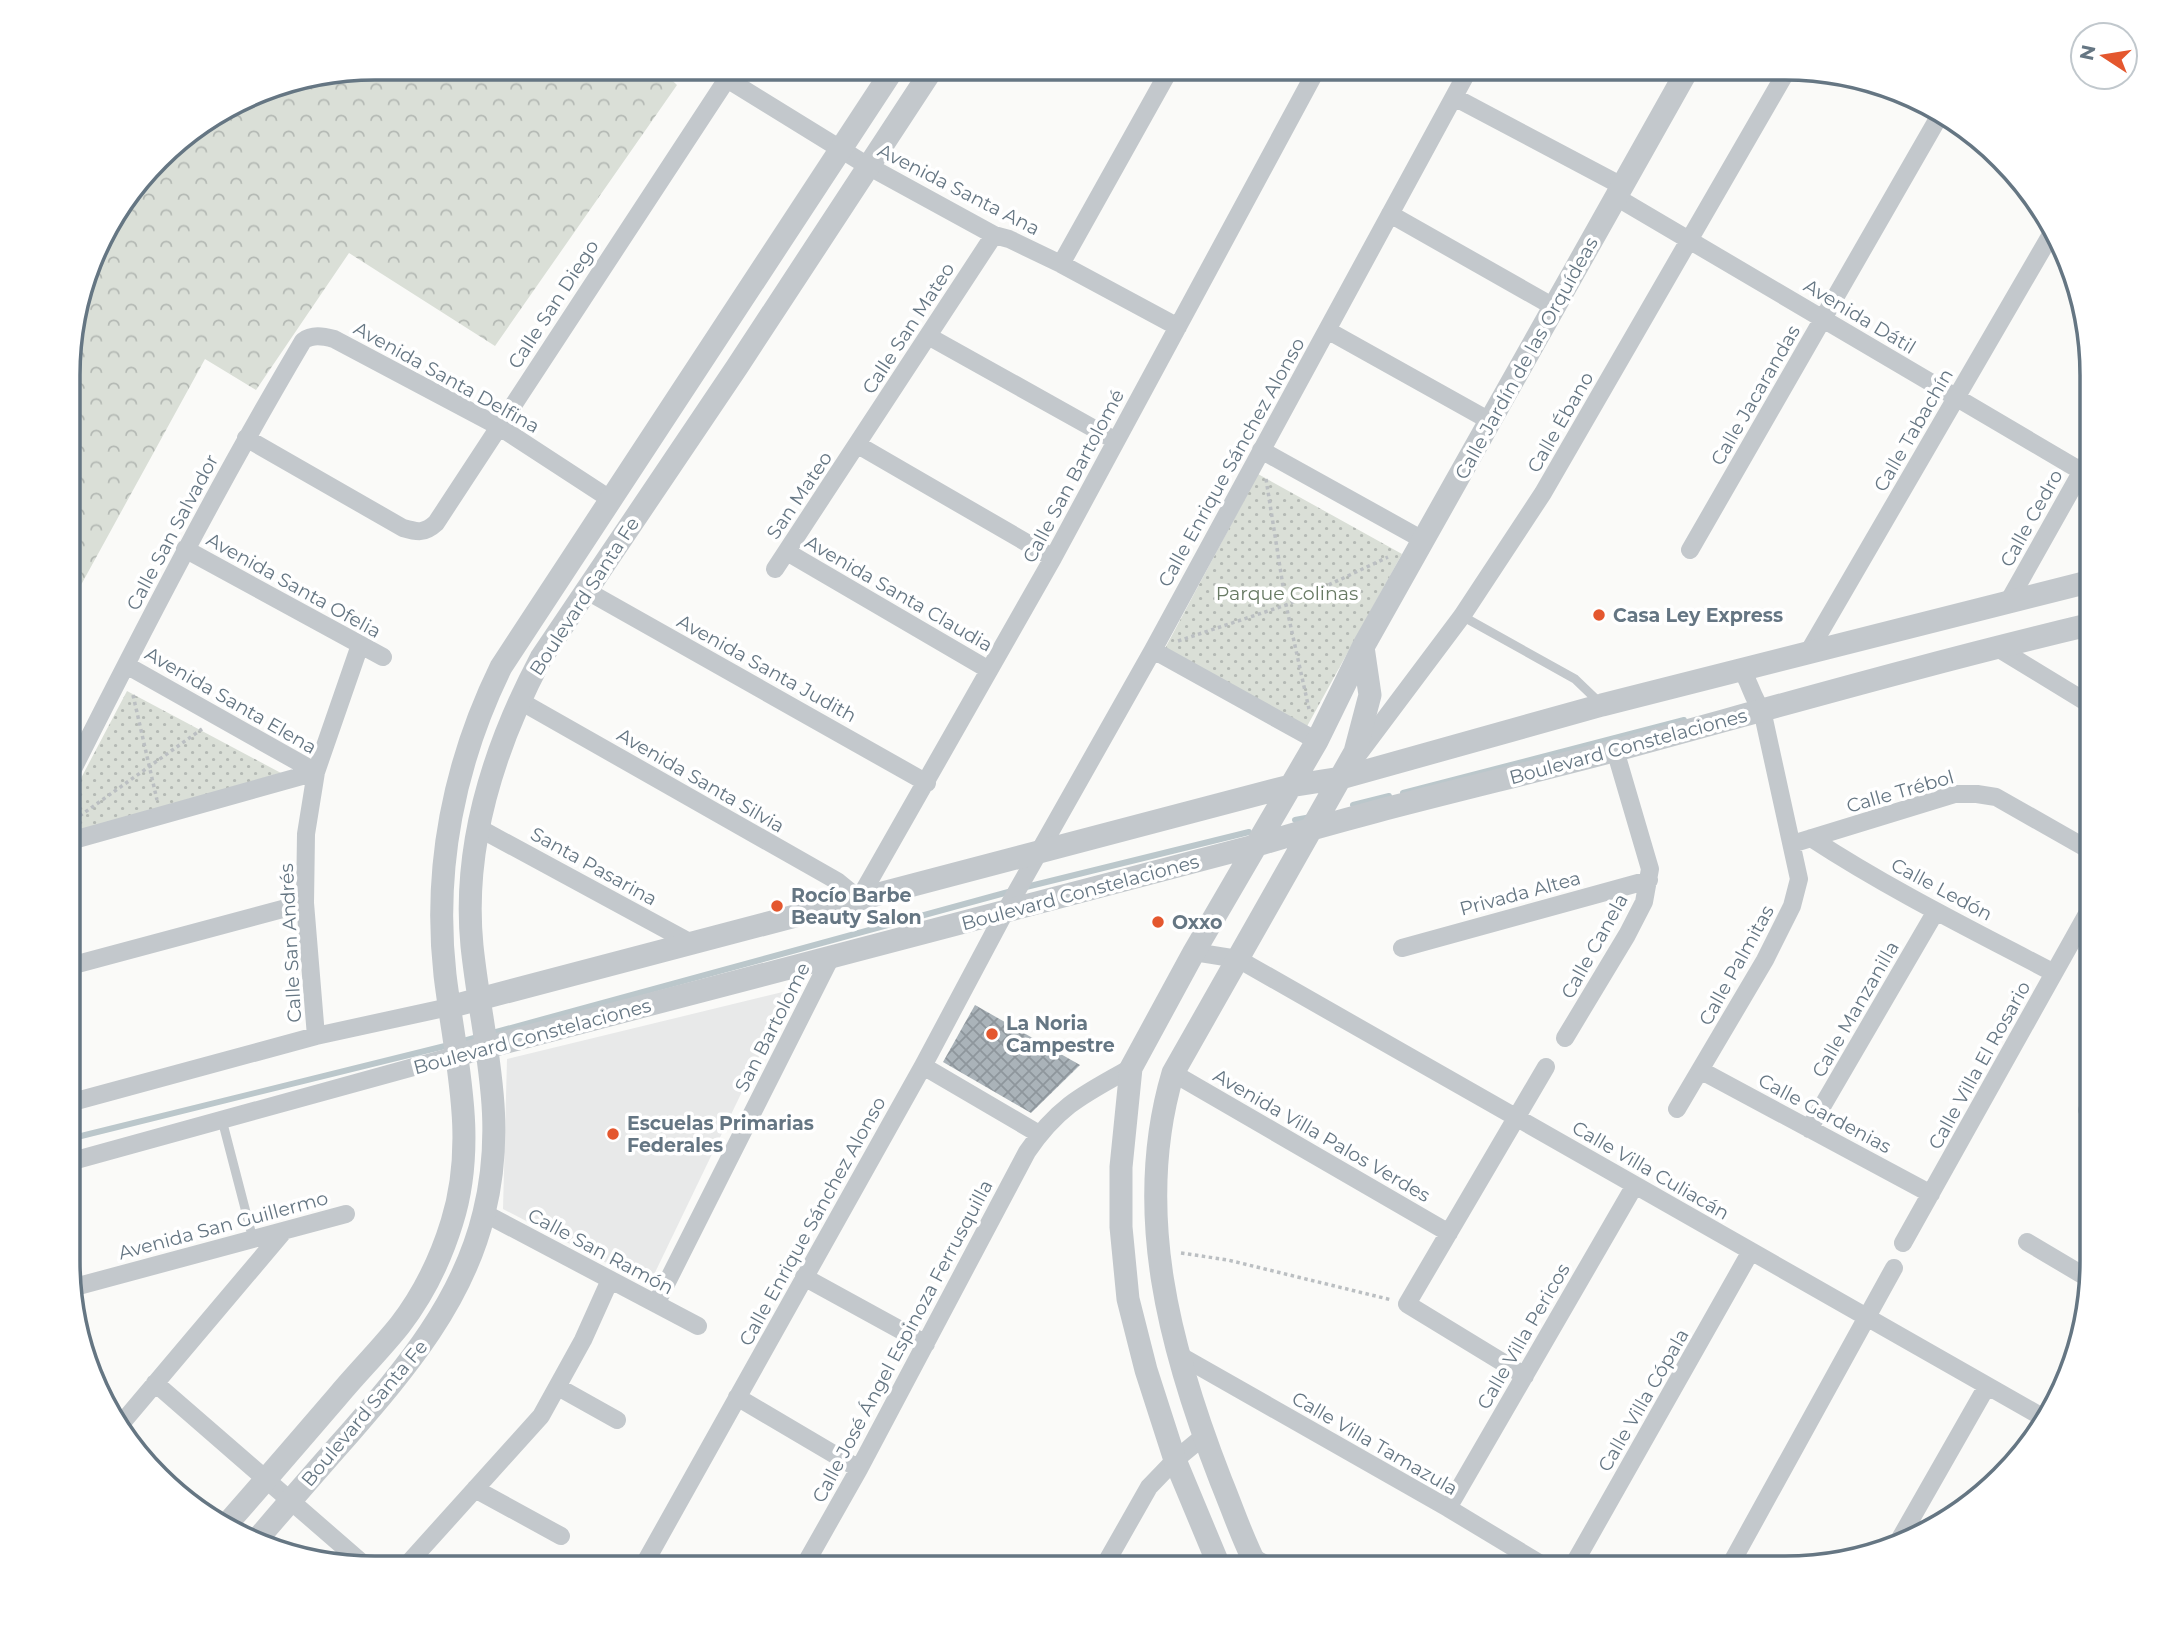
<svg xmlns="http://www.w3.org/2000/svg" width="2160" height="1637" font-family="Montserrat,sans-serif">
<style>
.built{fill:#e8e9e9}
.forest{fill:url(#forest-crowns)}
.park{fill:url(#park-dots)}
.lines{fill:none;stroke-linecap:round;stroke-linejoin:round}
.stream{stroke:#bbc7cb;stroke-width:6}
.building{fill:url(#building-cross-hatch)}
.path{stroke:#bbbfc2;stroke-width:3.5;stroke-dasharray:3.5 3.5;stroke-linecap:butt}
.service{stroke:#c3c8cc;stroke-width:9}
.minor{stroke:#c3c8cc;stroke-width:18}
.tertiary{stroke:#c3c8cc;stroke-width:23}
.poi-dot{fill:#e4572e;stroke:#fff;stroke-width:2.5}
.labels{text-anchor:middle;stroke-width:7;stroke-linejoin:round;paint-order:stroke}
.street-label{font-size:19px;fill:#657683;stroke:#fff}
.park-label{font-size:19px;fill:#687a64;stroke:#fff}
.poi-label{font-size:19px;font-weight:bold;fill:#657683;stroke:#fff;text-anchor:start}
.rim{fill:none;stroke:#657683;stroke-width:3.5}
</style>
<defs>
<pattern id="forest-crowns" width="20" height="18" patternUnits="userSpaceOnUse" patternTransform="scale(1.75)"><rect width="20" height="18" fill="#dadfd7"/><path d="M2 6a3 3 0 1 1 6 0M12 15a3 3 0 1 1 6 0" fill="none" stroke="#b4b9b4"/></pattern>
<pattern id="park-dots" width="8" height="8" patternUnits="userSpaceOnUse" patternTransform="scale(1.75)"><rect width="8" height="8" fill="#dadfd7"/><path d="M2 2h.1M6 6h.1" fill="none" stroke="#b4b9b4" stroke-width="1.8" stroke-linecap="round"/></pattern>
<pattern id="building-cross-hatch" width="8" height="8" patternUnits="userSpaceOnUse" patternTransform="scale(1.75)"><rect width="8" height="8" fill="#aab3b9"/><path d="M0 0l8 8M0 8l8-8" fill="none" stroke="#8e969c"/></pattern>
</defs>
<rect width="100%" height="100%" fill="#fafaf8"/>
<path class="built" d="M791 990 649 1285 503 1209 507 1059Z"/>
<path class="forest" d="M376 68H659L677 85 495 346 349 253 256 390 205 359 70 605 71 335 109 222 173 144 276 85Z"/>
<path class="park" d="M1258 474 1402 554 1305 730 1162 654Z
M127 691 281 773 70 834V799Z"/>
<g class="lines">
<path class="stream" d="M1403 793 1684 720
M1353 805 1389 796
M1295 820 1311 817
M1022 888 1249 832
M69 1139 445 1046 1012 891"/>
</g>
<path class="building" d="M975 1005 1080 1065 1031 1113 943 1062Z"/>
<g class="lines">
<path class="path" d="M1266 479 1286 605 1309 709
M1178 641 1286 605 1388 557
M133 695 157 800
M74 820 202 729
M1181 1253 1228 1260 1392 1300"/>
<path class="service" d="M692 68 727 79
M1462 616 1575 679 1600 703
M222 1120 253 1239"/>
<path class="minor" d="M1454 97 1622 186
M1616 197 2081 471
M1390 214 1554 307
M1061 264 1170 69
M1327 330 1490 421
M928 336 1116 441
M246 438 403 528C417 532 424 534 436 523L727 79 868 166 994 235 1009 239 1061 264 1178 327
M858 445 1053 558
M1261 450 1423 540
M185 549 383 657
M1690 550 1940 115
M787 552 989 670
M775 569 994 235
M587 591 927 783
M2007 604 2092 453
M1996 647 2091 705
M1153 650 1317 741
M1809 651 2053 231
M126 665 316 772
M520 701 837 881 859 899 1053 558 1317 69
M1357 756 1462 616 1543 493 1788 69
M70 775C144 628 219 483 303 341 312 334 323 336 334 339L498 426 610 499
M477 827 691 943
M1811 838C1889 889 1972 930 2054 973
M70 841 316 772
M1792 844 1955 794H1977L1996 797 2091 851
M1402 948 1649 880
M1194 952 1238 959 2044 1418
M70 966 305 903
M316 1036 305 903 306 834 316 772 360 645
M1565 1038 1627 935 1644 902 1650 869 1615 750
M923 1066 1039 1134
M1700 1070 1931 1194
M1173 1073 1449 1233
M69 1103 316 1036 449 1007
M1677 1109 1765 960 1792 906 1799 879 1762 710C1752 698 1750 682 1741 669
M2087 1110 2091 1112
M1809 1129 1936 911
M69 1162 457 1055
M484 1213 698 1326
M2027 1242 2091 1280
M1903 1243 2091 907
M804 1277 926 1344
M71 1288 346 1214
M656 1304 831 957
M1179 1355 1448 1508 1549 1569
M1525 1376 1407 1304 1546 1067
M155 1383 368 1568
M558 1387 617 1420
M737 1397 859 1469
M121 1424 284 1231
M475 1489 561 1536
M1448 1508 1635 1185
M1898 1542 1987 1386
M1251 1556 1274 1569
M404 1568 541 1416 583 1340 610 1280
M642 1568 923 1066 1005 912 1153 650 1469 69
M803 1568 859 1469 1027 1152C1058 1106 1084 1094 1131 1068
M1103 1568 1149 1487 1175 1460 1204 1436
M1571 1569 1751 1251
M1728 1569 1894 1268"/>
<path class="tertiary" d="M449 1007 1290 786 1341 778 1602 705 2092 581
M457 1055 1254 846C1374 809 1496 782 1617 750 1775 707 1932 662 2092 624
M226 1525C263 1483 300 1440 337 1397 357 1373 380 1350 400 1325 423 1295 441 1258 452 1222 478 1139 455 1058 445 975 433 868 454 763 501 667L894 68
M254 1543C285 1507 316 1471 348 1435 406 1368 463 1301 484 1213 508 1116 482 1041 472 946 462 845 494 747 541 658L737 367 933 68
M1220 1568 1175 1460 1146 1370 1128 1299 1121 1227V1167L1131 1068 1194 952 1317 741 1363 647 1688 69
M1258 1569C1243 1541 1233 1510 1221 1481 1170 1350 1132 1211 1173 1073L1355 752 1370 695 1363 647"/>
</g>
<g class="poi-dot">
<circle cx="1599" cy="615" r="7"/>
<circle cx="777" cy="906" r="7"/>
<circle cx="1158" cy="922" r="7"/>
<circle cx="992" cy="1034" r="7"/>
<circle cx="613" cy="1134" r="7"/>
</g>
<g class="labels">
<g class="street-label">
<text transform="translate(959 189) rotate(27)" y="7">Avenida Santa Ana</text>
<text transform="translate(553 304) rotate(-57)" y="7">Calle San Diego</text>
<text transform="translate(1860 316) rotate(31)" y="7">Avenida Dátil</text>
<text transform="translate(908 328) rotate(-57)" y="7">Calle San Mateo</text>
<text transform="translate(1526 358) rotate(-61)" y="7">Calle Jardín de las Orquídeas</text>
<text transform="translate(447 377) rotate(29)" y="7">Avenida Santa Delfina</text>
<text transform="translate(1755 395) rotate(-60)" y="7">Calle Jacarandas</text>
<text transform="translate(1560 422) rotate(-60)" y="7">Calle Ébano</text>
<text transform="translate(1913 430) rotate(-60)" y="7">Calle Tabachín</text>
<text transform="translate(1231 462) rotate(-61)" y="7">Calle Enrique Sánchez Alonso</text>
<text transform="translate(1073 476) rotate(-62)" y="7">Calle San Bartolomé</text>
<text transform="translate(799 495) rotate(-56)" y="7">San Mateo</text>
<text transform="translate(2031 518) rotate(-61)" y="7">Calle Cedro</text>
<text transform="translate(172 532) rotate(-62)" y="7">Calle San Salvador</text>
<text transform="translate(294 585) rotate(29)" y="7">Avenida Santa Ofelia</text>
<text transform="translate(899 593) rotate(30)" y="7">Avenida Santa Claudia</text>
<text transform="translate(584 596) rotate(-57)" y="7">Boulevard Santa Fe</text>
<text transform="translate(767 668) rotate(29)" y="7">Avenida Santa Judith</text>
<text transform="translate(231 700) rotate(30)" y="7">Avenida Santa Elena</text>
<text transform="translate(1628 746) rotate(-15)" y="7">Boulevard Constelaciones</text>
<text transform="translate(701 780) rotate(30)" y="7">Avenida Santa Silvia</text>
<text transform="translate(1900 791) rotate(-16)" y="7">Calle Trébol</text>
<text transform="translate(594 866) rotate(29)" y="7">Santa Pasarina</text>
<text transform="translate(1942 889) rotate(28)" y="7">Calle Ledón</text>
<text transform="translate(1080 892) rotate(-15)" y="7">Boulevard Constelaciones</text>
<text transform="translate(1520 893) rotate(-15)" y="7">Privada Altea</text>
<text transform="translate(290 943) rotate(-93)" y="7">Calle San Andrés</text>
<text transform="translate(1594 946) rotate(-61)" y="7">Calle Canela</text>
<text transform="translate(1736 965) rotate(-61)" y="7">Calle Palmitas</text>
<text transform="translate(1855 1009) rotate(-60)" y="7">Calle Manzanilla</text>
<text transform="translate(772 1027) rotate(-63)" y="7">San Bartolome</text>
<text transform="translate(532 1036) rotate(-15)" y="7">Boulevard Constelaciones</text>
<text transform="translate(1979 1065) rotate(-61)" y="7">Calle Villa El Rosario</text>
<text transform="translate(1825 1113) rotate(28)" y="7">Calle Gardenias</text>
<text transform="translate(1322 1135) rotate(30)" y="7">Avenida Villa Palos Verdes</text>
<text transform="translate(1651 1170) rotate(30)" y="7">Calle Villa Culiacán</text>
<text transform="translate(812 1221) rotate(-61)" y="7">Calle Enrique Sánchez Alonso</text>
<text transform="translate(223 1225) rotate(-15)" y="7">Avenida San Guillermo</text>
<text transform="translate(601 1251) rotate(28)" y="7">Calle San Ramón</text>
<text transform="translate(1523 1336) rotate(-60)" y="7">Calle Villa Pericos</text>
<text transform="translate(902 1341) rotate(-62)" y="7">Calle José Ángel Espinoza Ferrusquilla</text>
<text transform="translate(1643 1400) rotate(-60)" y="7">Calle Villa Cópala</text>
<text transform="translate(364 1413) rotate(-50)" y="7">Boulevard Santa Fe</text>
<text transform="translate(1375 1443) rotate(30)" y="7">Calle Villa Tamazula</text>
</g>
<g class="park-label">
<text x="1287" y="600">Parque Colinas</text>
</g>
<g class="poi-label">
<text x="1613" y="622">Casa Ley Express</text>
<text x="791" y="902">Rocío Barbe<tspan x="791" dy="22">Beauty Salon</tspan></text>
<text x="1172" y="929">Oxxo</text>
<text x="1006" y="1030">La Noria<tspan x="1006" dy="22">Campestre</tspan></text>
<text x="627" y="1130">Escuelas Primarias<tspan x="627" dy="22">Federales</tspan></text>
</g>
</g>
<path d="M0 0H2160V1637H0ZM375 80H1785A295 295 0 0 1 2080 375V1261A295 295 0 0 1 1785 1556H375A295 295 0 0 1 80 1261V375A295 295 0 0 1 375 80Z" fill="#fff" fill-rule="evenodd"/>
<path class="rim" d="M375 80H1785A295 295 0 0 1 2080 375V1261A295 295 0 0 1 1785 1556H375A295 295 0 0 1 80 1261V375A295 295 0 0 1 375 80Z"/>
<g transform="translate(2104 56) rotate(282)"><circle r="33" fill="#ffffff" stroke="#c1c8cd" stroke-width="2"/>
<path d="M0-5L12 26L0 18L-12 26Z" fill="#e4572e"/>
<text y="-10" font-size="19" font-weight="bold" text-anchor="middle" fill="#657683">N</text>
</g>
</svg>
